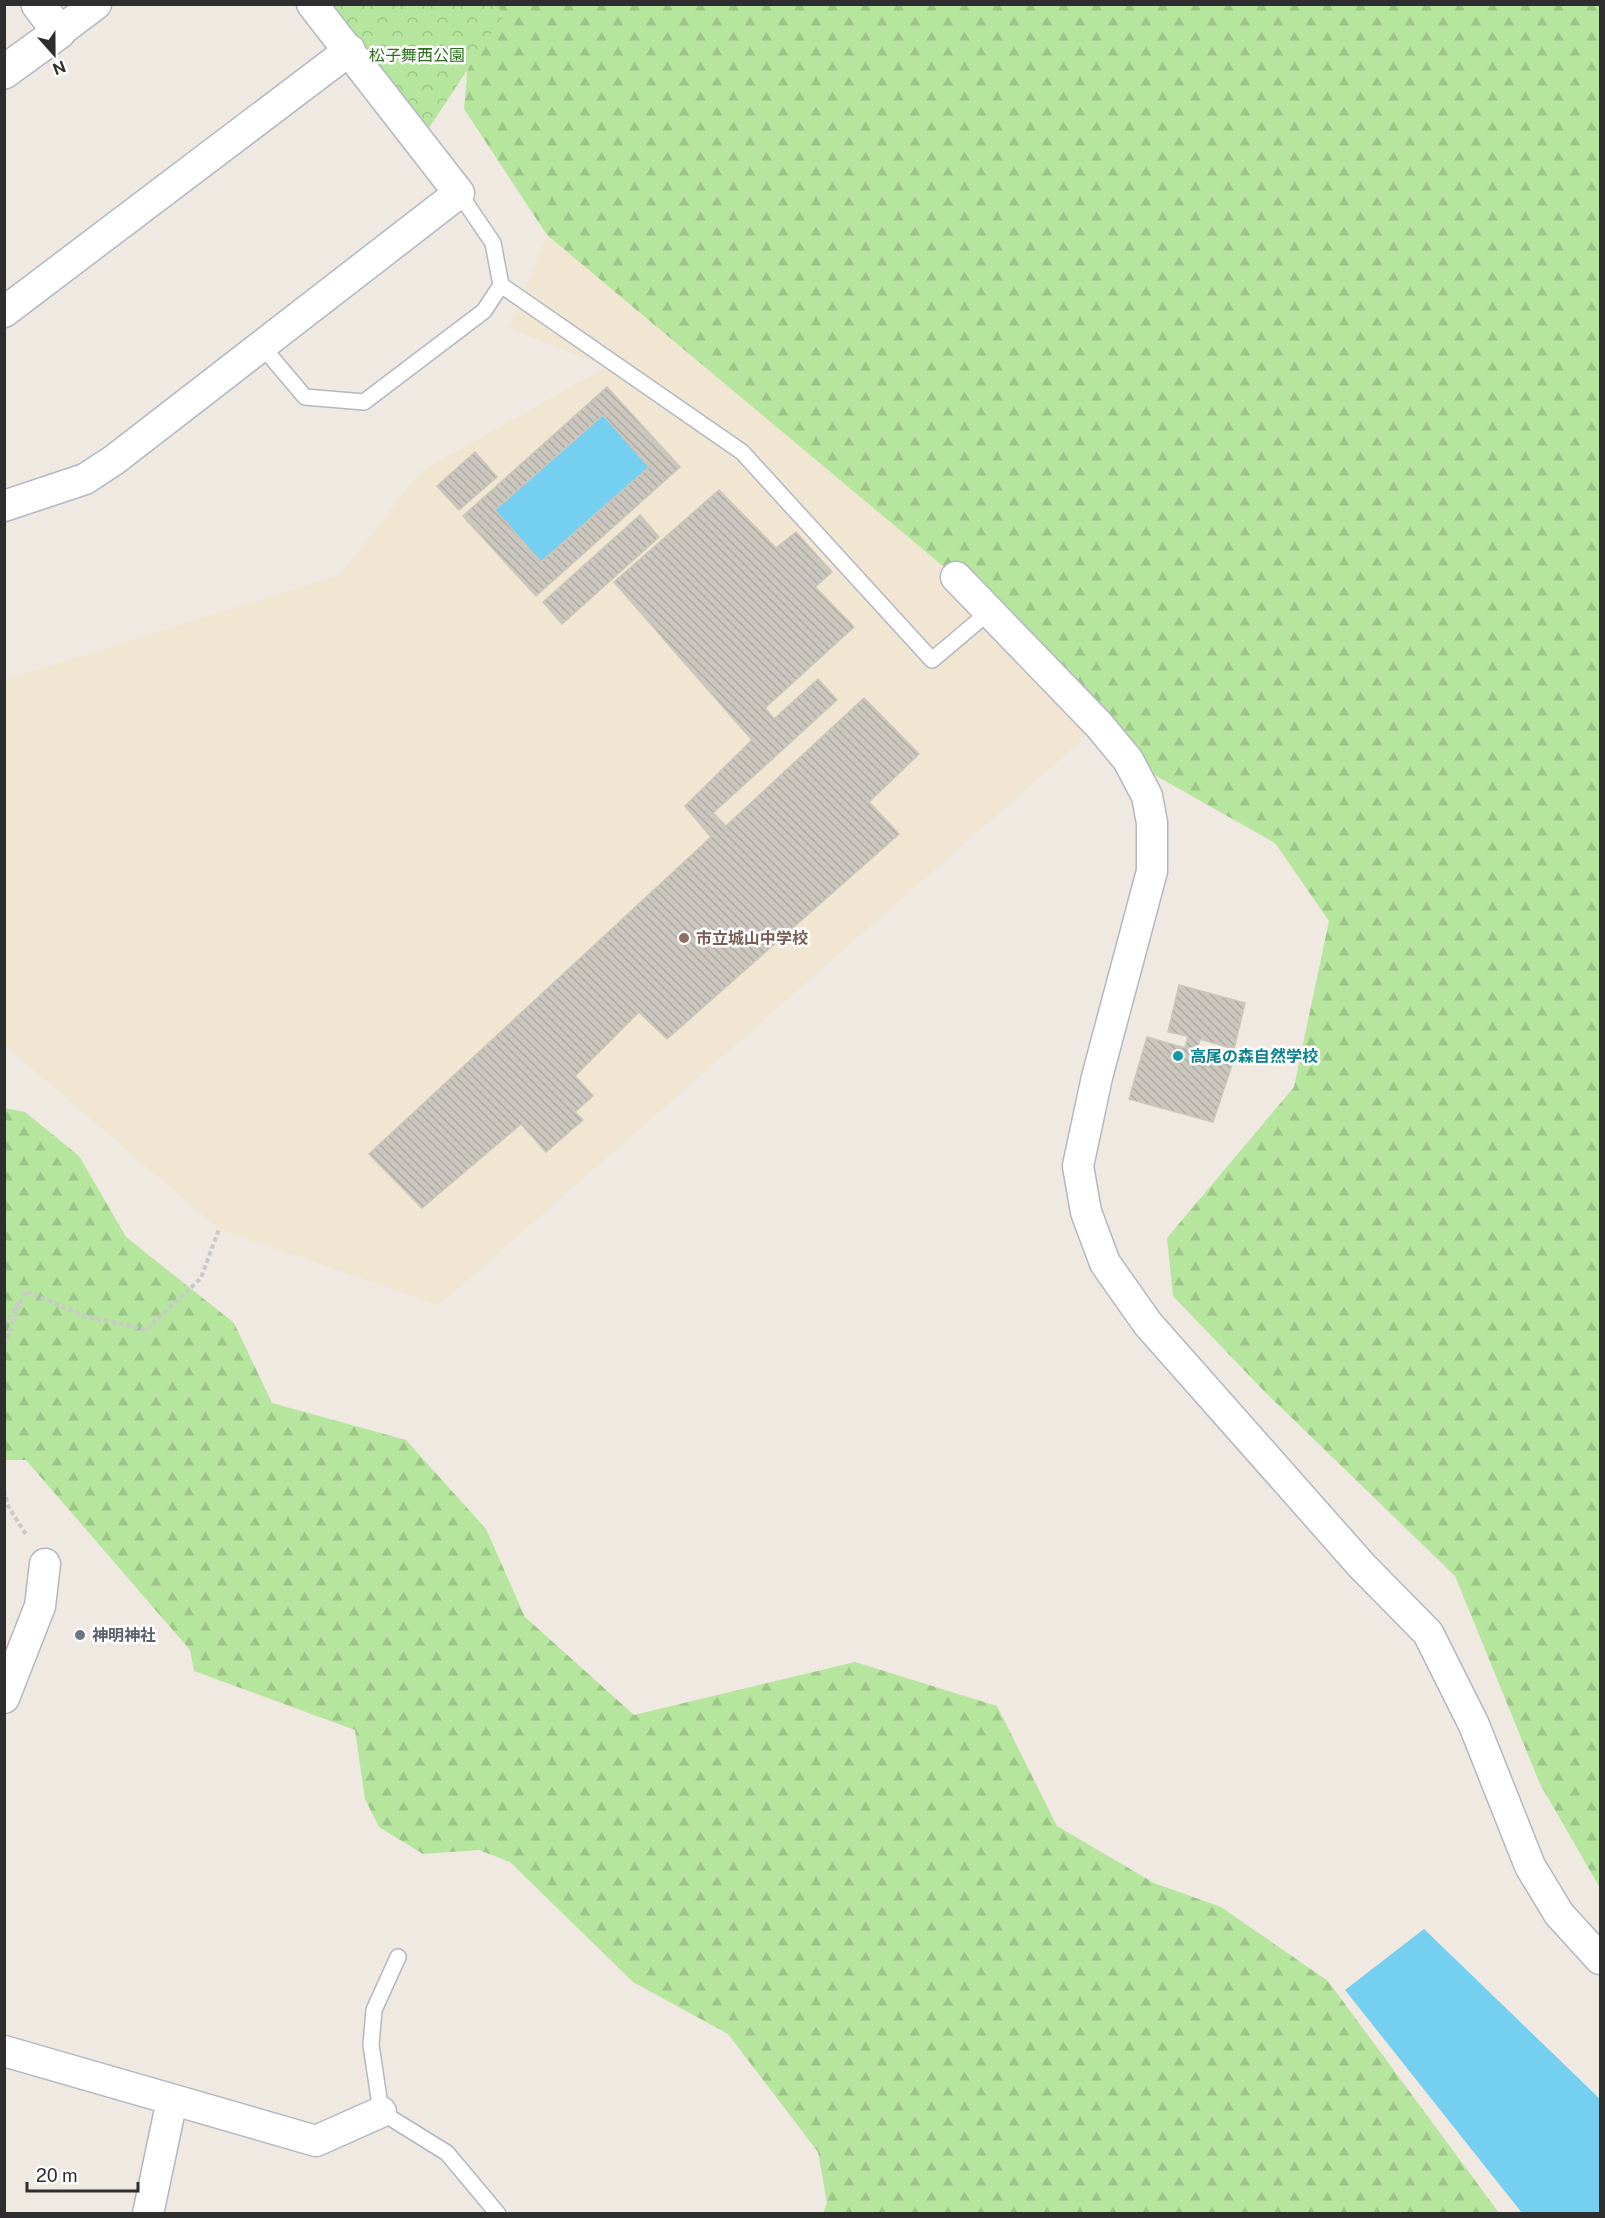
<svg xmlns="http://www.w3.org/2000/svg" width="1605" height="2218" font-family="'Public Sans','Noto Sans JP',sans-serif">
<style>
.education{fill:#f0e6d1}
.forest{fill:url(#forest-firs)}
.park{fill:url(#park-crowns)}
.water{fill:#75cff0}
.building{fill:url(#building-back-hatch);stroke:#cbc5ba;stroke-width:1.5;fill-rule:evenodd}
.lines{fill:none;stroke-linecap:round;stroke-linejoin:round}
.service-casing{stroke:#b4b7c1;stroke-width:18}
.minor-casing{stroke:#b4b7c1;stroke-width:33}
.tertiary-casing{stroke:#b4b7c1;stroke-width:36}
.path{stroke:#c9c9c9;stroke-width:4;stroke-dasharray:4.5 3;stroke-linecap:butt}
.service{stroke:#fff;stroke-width:15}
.minor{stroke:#fff;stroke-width:30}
.tertiary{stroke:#fff;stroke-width:33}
.education-dot{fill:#8d6e63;stroke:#fff;stroke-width:2}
.culture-dot{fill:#0f9aa8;stroke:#fff;stroke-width:2}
.worship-dot{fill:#6b7280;stroke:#fff;stroke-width:2}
.labels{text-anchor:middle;stroke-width:5;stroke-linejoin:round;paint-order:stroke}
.park-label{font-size:16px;fill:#2c6e1b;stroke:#fff}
.education-label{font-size:16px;font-weight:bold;fill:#785e54;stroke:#fff;text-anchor:start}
.culture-label{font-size:16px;font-weight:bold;fill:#0d838f;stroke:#fff;text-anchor:start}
.worship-label{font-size:16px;font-weight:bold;fill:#5b616d;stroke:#fff;text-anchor:start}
</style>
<defs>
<pattern id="forest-firs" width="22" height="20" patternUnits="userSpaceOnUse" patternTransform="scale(1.5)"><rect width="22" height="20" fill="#b6e59e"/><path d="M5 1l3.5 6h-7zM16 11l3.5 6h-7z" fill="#9dc588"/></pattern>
<pattern id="park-crowns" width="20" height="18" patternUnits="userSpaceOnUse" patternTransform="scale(1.5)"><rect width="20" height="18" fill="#b6e59e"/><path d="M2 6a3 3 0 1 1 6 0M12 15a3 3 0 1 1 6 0" fill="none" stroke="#9dc588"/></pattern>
<pattern id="building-back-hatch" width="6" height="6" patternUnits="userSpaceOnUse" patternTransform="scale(1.5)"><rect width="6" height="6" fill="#cbc7bf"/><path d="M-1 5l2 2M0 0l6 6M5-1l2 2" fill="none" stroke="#afaba4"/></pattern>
</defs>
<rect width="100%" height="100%" fill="#efe9e1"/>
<path class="education" d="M547 235 956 577 1099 725 439 1305 219 1229 5 1045V680L340 575 420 472 607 367 509 328Z"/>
<path class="forest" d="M465 5H1600V1888L1540 1784 1455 1576 1265 1392 1173 1296 1167 1238 1294 1087 1329 921 1275 843 1128 760 956 577 547 235 464 109 473 10Z
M5 1108 25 1112 79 1156 126 1237 234 1323 272 1403 406 1440 486 1529 525 1617 634 1715 855 1662 997 1706 1057 1826 1154 1883 1221 1907 1328 1981 1499 2213H823L827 2203 818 2152 728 2034 633 1982 510 1862 479 1850 423 1854 379 1827 365 1799 355 1730 194 1671 190 1650 26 1460H5Z"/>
<path class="park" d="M492 4 505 13 419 143 312 5Z"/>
<path class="water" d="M603 415 649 467 541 562 495 510Z
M1424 1929 1600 2099V2213H1522L1345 1990Z"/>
<path class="building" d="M607 387 680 467 536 596 463 516ZM603 415 649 467 541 562 495 510Z
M475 452 497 477 459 510 437 486Z
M719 490 776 548 796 532 832 572 815 587 854 627 765 708 774 719 818 679 837 700 713 813 726 826 864 698 919 754 869 802 899 834 667 1039 639 1012 575 1076 593 1096 575 1112 583 1120 546 1152 521 1124 422 1208 369 1154 711 837 685 806 752 740 614 582Z
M640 515 659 537 562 624 543 602Z
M1179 985 1245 1003 1234 1049 1200 1039 1197 1050 1233 1062 1213 1122 1129 1099 1147 1037 1185 1048 1188 1036 1168 1032Z"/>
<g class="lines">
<g class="service-casing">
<path id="service" d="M501 285 742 452 932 660 990 611
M261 345 305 397 364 402 484 311 501 285 493 243 459 193
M398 1957 374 2010 371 2045 381 2112 447 2153 498 2214"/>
</g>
<g class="minor-casing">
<path id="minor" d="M59 32 96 4
M4 312 350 50
M4 506 85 479 114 460 459 193 312 4
M956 577 1099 725 1128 760 1147 796 1152 823V871L1097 1077 1078 1166 1086 1212 1105 1263 1148 1324 1362 1566 1428 1633 1474 1725 1530 1866 1559 1914 1600 1959
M4 1698 40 1606 45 1564
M4 2051 316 2141 381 2112
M148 2214 172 2100"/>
</g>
<g class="tertiary-casing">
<path id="tertiary" d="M4 72 59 32 38 4"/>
</g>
<path class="path" d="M4 1325 20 1300
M4 1345 25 1291 85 1316 146 1330 201 1278 219 1229
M4 1490 8 1506 27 1536"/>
<use href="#service" class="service"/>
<use href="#minor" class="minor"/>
<use href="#tertiary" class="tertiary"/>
</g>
<circle class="education-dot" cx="684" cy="938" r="6"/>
<circle class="culture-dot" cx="1178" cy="1056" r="6"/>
<circle class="worship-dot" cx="80" cy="1635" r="6"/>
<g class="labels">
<g class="park-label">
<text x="417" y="61">松子舞西公園</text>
</g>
<g class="education-label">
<text x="696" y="944">市立城山中学校</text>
</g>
<g class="culture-label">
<text x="1190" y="1062">高尾の森自然学校</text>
</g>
<g class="worship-label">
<text x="92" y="1641">神明神社</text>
</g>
</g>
<rect width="1605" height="2218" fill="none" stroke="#2e2e2e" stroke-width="12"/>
<g transform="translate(54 54) rotate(159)" stroke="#ffffff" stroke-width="4.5" paint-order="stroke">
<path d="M0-4.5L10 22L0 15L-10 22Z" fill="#2e2e2e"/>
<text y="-9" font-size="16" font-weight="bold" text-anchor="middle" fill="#2e2e2e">N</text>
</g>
<path d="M27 2182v9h111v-9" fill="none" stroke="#2e2e2e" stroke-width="3"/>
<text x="36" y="2182" font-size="18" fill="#2e2e2e" stroke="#ffffff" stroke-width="4.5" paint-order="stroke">20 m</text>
</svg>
